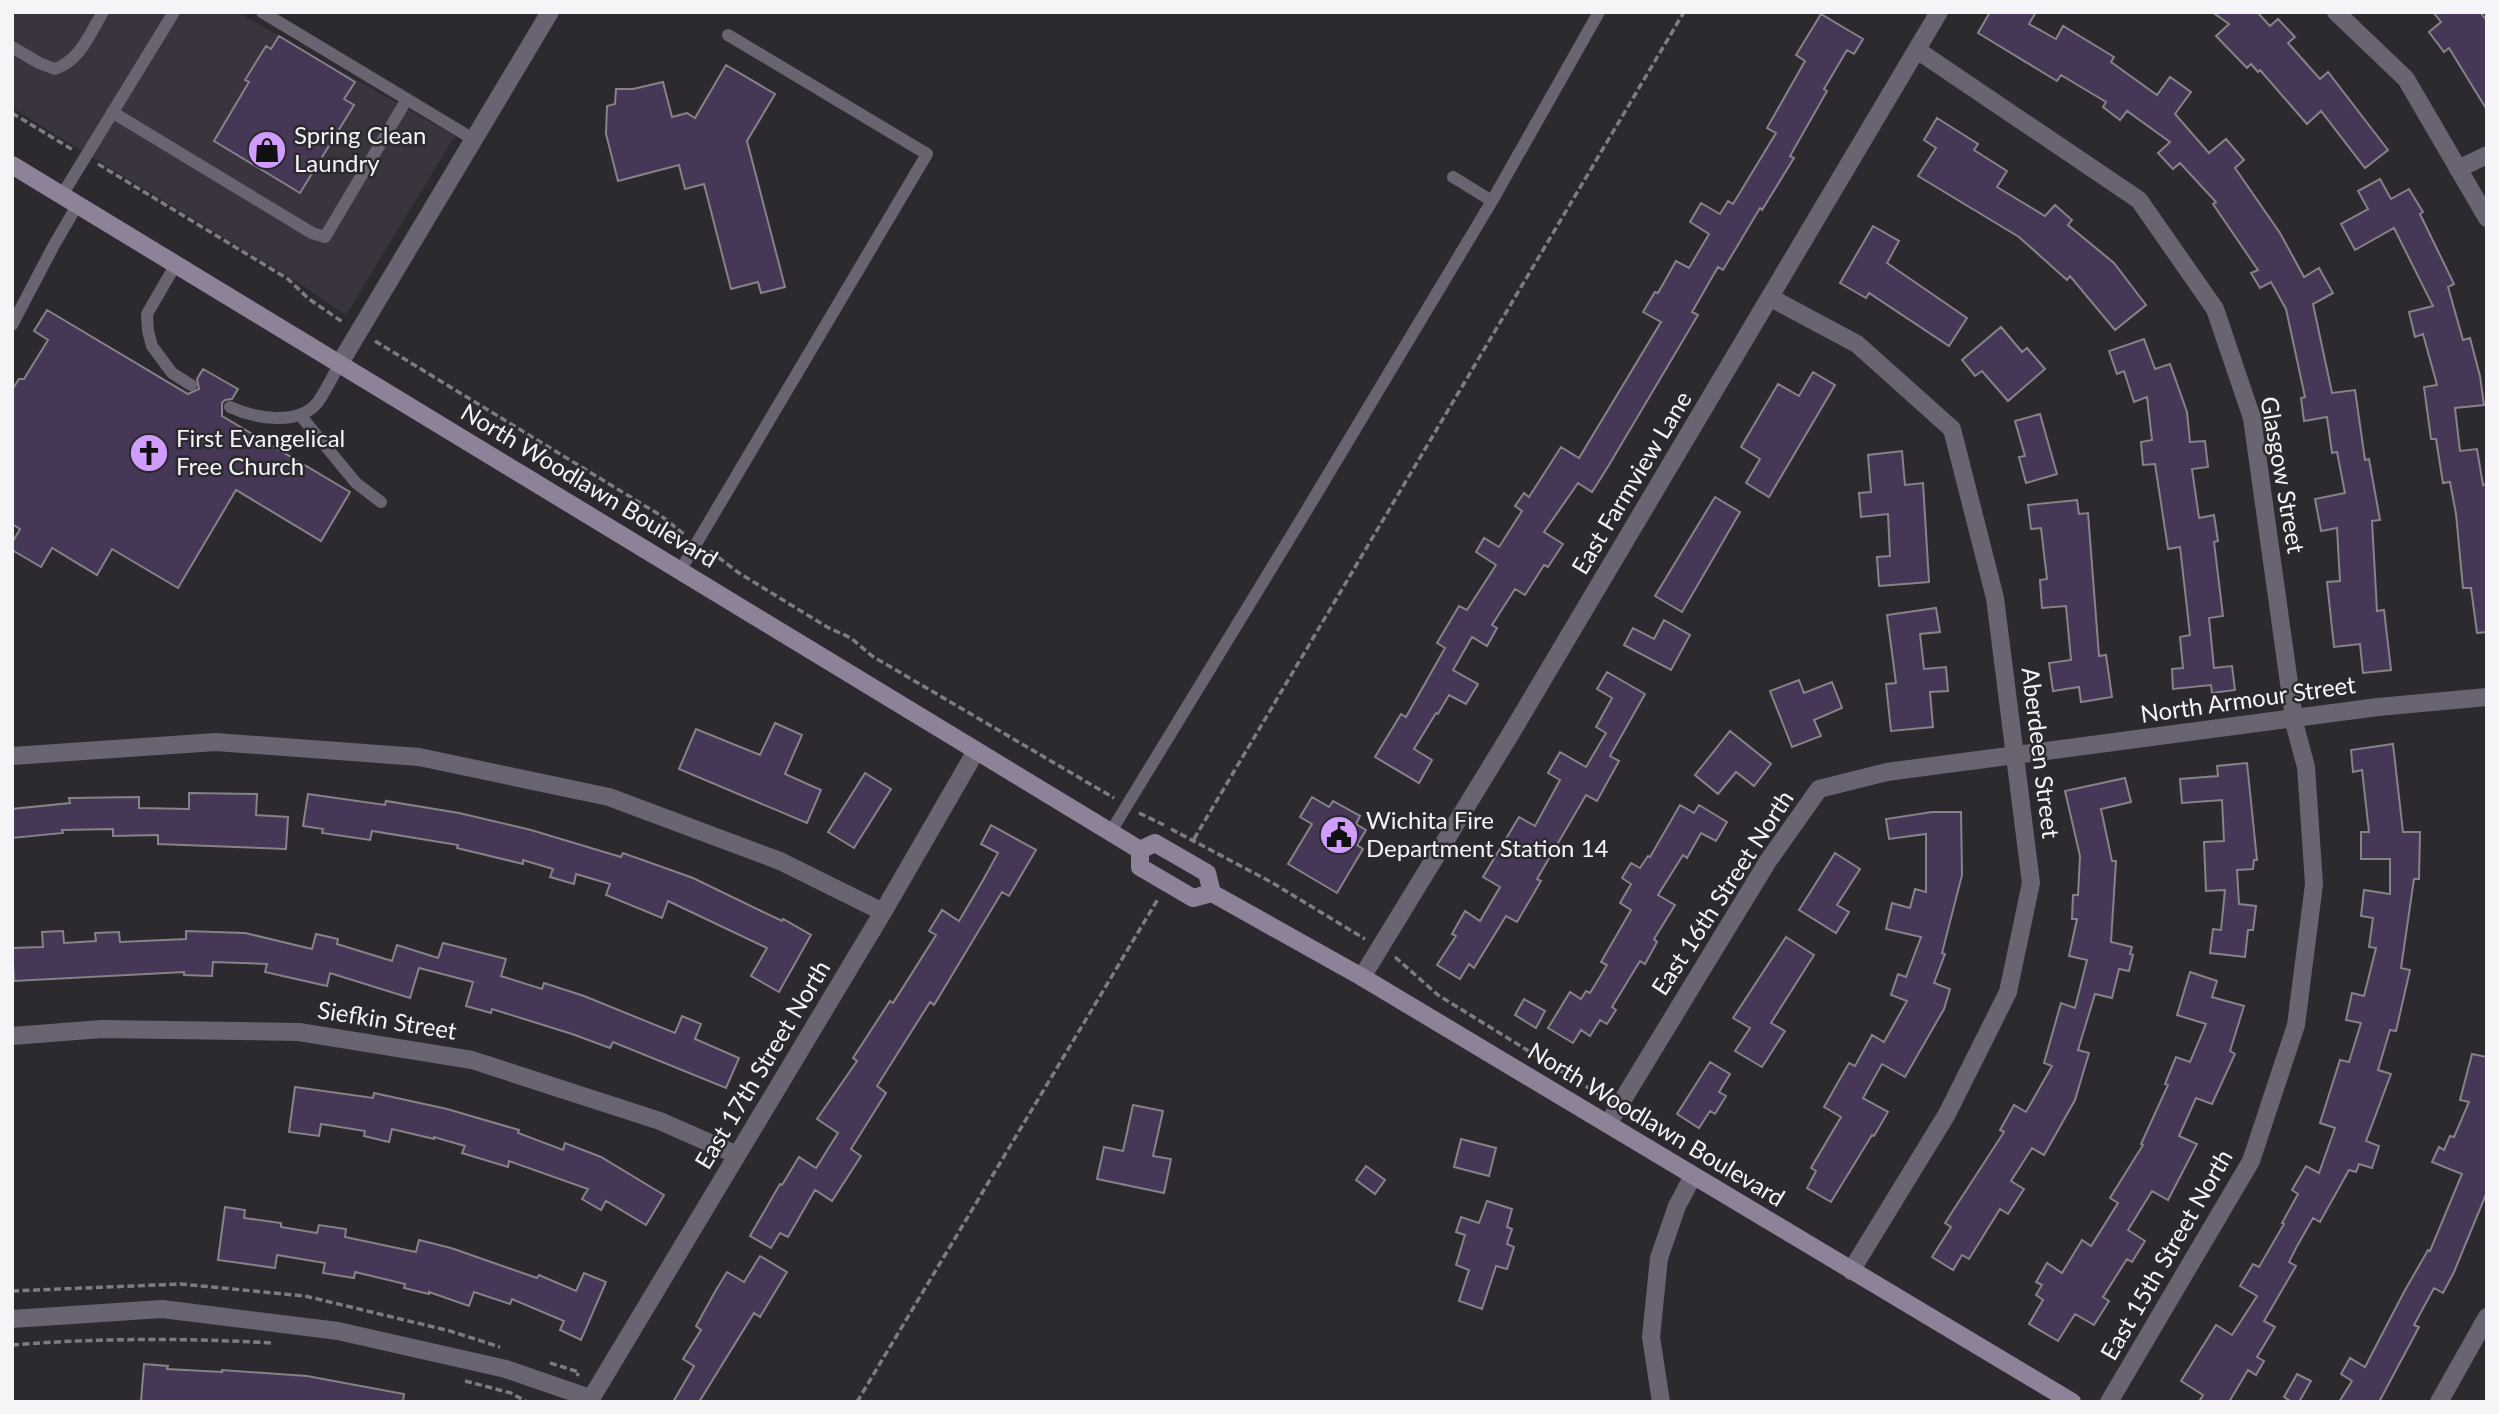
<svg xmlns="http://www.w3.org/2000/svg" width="2499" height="1414" font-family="Lato,sans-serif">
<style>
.built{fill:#39343e}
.building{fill:#473756;stroke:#858388;stroke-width:2}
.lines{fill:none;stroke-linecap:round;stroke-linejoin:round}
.path{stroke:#7e7c81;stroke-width:3.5;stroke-dasharray:7 3.5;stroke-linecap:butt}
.lane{stroke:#6a6372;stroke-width:12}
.street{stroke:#6a6372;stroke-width:18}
.secondary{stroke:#8e8299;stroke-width:18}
.labels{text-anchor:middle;stroke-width:5;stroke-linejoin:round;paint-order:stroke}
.poi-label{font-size:24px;fill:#f5f4f7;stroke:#2c2a2f;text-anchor:start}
.street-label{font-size:24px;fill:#f5f4f7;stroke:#2c2a2f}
</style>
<rect width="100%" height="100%" fill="#2c2a2f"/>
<path class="built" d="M12 12H237L455 136 346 315 299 283 12 108Z"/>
<path class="building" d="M1990 12H2036L2029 24 2056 39 2063 26 2114 57 2111 62 2157 95 2170 77 2191 92 2175 114 2209 153 2226 139 2244 160 2235 168 2280 233 2304 277 2319 268 2333 293 2313 304 2332 393 2355 390 2365 460 2369 459 2380 520 2372 521 2377 611 2384 610 2391 670 2363 673 2360 644 2334 647 2327 582 2340 581 2337 528 2321 531 2315 499 2345 493 2337 452 2332 453 2327 417 2304 421 2301 398 2305 397 2286 309 2271 282 2260 288 2251 273 2258 270 2213 204 2216 202 2180 163 2173 169 2158 153 2170 142 2127 111 2120 120 2103 107 2106 102 2061 75 2057 81 1978 33Z
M2212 12H2257L2270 26 2278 19 2295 37 2288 43 2320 79 2328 72 2388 150 2365 168 2321 111 2307 124 2260 70 2258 72 2251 64 2247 68 2216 36 2229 24Z
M2433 12H2480L2487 21V110L2449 48 2444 52 2429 32 2441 22Z
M1821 14 1863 39 1854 54 1847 50 1824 89 1827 91 1790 156 1794 158 1762 210 1760 208 1723 270 1718 267 1692 312 1698 315 1609 465 1592 492 1578 483 1544 532 1563 544 1548 567 1544 565 1525 595 1515 589 1492 625 1497 628 1487 646 1472 637 1453 670 1478 684 1466 704 1449 695 1438 714 1436 713 1414 749 1432 760 1419 783 1375 757 1401 714 1406 717 1445 648 1437 643 1459 606 1467 610 1496 565 1476 552 1484 538 1499 547 1522 511 1515 506 1524 493 1529 497 1561 447 1579 458 1661 322 1643 312 1655 292 1658 293 1676 261 1689 268 1709 234 1690 222 1701 203 1720 214 1728 201 1733 204 1776 133 1767 128 1805 61 1796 55Z
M279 36 355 82 344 99 354 105 300 193 214 141 249 82 245 80 266 46 271 49Z
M726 65 775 94 747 141 785 287 761 293 758 282 731 289 704 184 685 189 679 165 618 181 606 134 607 106 615 104 616 89H633L663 82 672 117 687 113 695 118Z
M1937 118 1978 144 1974 150 2007 171 1997 187 2045 216 2055 205 2072 220 2068 225 2114 263 2146 305 2115 330 2070 276 2067 280 2019 237 1918 176 1936 148 1924 140Z
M2380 179 2391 199 2409 189 2423 212 2420 214 2454 284 2448 287 2463 340 2470 338 2480 376 2484 405 2455 408 2460 451 2477 449 2483 485 2487 484V632L2477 633 2471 588H2463L2456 514 2450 482 2443 483 2436 439H2431L2424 387 2437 385 2423 334 2415 337 2409 312 2433 306 2394 228 2355 250 2341 224 2368 209 2358 191Z
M1873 226 1899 241 1887 263 1967 318 1949 346 1869 293 1866 298 1840 283Z
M47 310 188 394 199 389 197 379 203 369 238 389 232 399 225 400 222 403V416L350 492 321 541 236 490 178 588 112 549 97 575 52 548 41 567 12 550V543L20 529 12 524V390L19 379H24L48 340 34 331Z
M2001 327 2022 352 2027 348 2045 369 2008 401 1982 371 1975 376 1962 360Z
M2144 339 2155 369 2170 364 2187 412 2190 442 2205 441 2208 467 2192 469 2199 518 2214 515 2218 541 2214 542 2223 616 2209 618 2214 668 2232 666 2235 690 2212 693 2211 685 2173 689 2172 669 2183 668 2180 637 2190 635 2180 547 2168 549 2155 464 2143 465 2141 442 2152 440 2147 397 2134 402 2124 371 2117 374 2109 351Z
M1813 372 1835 385 1769 497 1746 483 1760 459 1741 447 1778 384 1799 396Z
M2040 414 2057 474 2026 483 2019 457 2025 456 2015 421Z
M1902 451 1905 485 1923 483 1929 582 1879 586 1877 557 1890 556 1888 514 1861 517 1859 493 1871 492 1868 455Z
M1715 497 1740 512 1682 612 1655 596Z
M2077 500 2079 514 2088 513 2099 656 2106 655 2112 697 2081 702 2079 687 2053 691 2049 663 2071 660 2066 606 2042 608 2040 580 2047 579 2041 528 2031 529 2028 505Z
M1936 608 1940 632 1920 634 1924 669 1946 667 1948 691 1930 692 1933 727 1891 731 1886 684 1896 683 1887 615Z
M1664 620 1690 635 1671 670 1624 645 1633 628 1654 639Z
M1607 672 1645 694 1610 756 1619 761 1597 801 1586 795 1537 879 1541 881 1517 922 1506 916 1474 968 1469 964 1460 979 1437 965 1456 936 1452 934 1465 911 1480 921 1500 887 1483 877 1519 817 1535 826 1560 780 1548 773 1560 752 1586 767 1606 733 1596 727 1612 698 1597 689Z
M1799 680 1804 693 1832 682 1842 708 1814 720 1821 736 1792 747 1770 691Z
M775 723 802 735 785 774 821 790 807 823 679 769 696 729 760 755Z
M1730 731 1771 764 1754 786 1736 772 1718 794 1695 775Z
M2393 744 2403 832H2420L2419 879H2414L2401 968 2410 970 2396 1031 2390 1030 2378 1070 2391 1074 2366 1141 2379 1146 2372 1168 2359 1164 2356 1172 2349 1170 2320 1222 2313 1218 2296 1248 2289 1262 2296 1266 2264 1321 2275 1327 2257 1357 2264 1361 2256 1375 2248 1370 2229 1402H2199L2203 1395 2181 1381 2216 1325 2232 1335 2257 1296 2240 1286 2253 1264 2259 1267 2284 1224 2282 1223 2298 1194 2292 1190 2306 1166 2319 1173 2335 1128 2320 1123 2340 1060 2349 1062 2361 1023 2346 1020 2352 993 2364 996 2376 948 2369 947 2373 918 2361 916 2364 890 2390 894V859H2361V832H2369L2362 770 2353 772 2351 750Z
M2247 763 2257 860H2254L2253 869 2237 870 2239 904 2256 906 2253 930H2248L2245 957 2210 953 2213 929 2221 930 2225 890 2206 891 2204 842 2224 841 2222 800 2182 803 2180 779 2218 776 2217 766Z
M865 773 891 789 854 848 828 832Z
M2125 778 2131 802 2101 809 2112 861H2116L2111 942 2132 947 2130 954 2133 955 2129 971 2119 969 2112 998 2095 994 2078 1050 2089 1053 2075 1100 2044 1155 2032 1148 2011 1181 2024 1189 2008 1214 2000 1209 1969 1259 1962 1255 1953 1270 1932 1257 1951 1227 1945 1223 2004 1132 2000 1130 2014 1105 2026 1112 2052 1066 2044 1063 2061 1003 2075 1008 2087 960 2069 956 2077 919H2072L2073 895H2078L2080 856 2065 791Z
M189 793 257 794 256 815 288 817 286 849 158 844V835L113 836V829L62 830 63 833 12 838V809L70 803 69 798 139 797V808L189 809Z
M308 794 385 805 386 801 459 813 531 830 621 857 623 853 693 878 782 921 783 919 811 935 779 992 751 976 767 948 668 901 662 918 606 895 610 884 576 874 574 884 550 877 553 869 523 860V864L457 848 458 845 372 831 370 840 322 833 323 829 303 826Z
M1312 797 1329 807 1333 801 1360 816 1356 824 1366 830 1357 845 1363 849 1337 893 1288 864 1312 824 1300 817Z
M1680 805 1694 813 1699 805 1727 822 1716 841 1701 833 1687 858 1683 855 1658 895 1675 905 1654 939 1657 942 1645 964 1640 961 1612 1007 1616 1010 1607 1024 1600 1020 1590 1036 1581 1030 1573 1043 1548 1028 1570 992 1581 999 1586 991 1590 993 1607 965 1601 962 1631 910 1620 903 1631 884 1622 878 1631 863 1640 868 1648 856 1650 857Z
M1932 812H1961L1962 875 1942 953 1945 954 1934 983 1950 989 1944 1009 1905 1077 1882 1064 1863 1098 1888 1112 1874 1136 1872 1135 1831 1202 1807 1188 1816 1171 1811 1168 1841 1117 1824 1107 1849 1063 1855 1066 1872 1035 1884 1042 1907 1001 1891 995 1898 974 1906 977 1921 937 1886 929 1892 903 1910 908 1915 889 1926 892V834L1889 839 1886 819Z
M991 825 1036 850 1009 896 1002 892 934 1005 930 1002 877 1086 886 1093 851 1149 861 1156 832 1201 815 1190 788 1237 780 1233 771 1248 750 1236 780 1184 782 1185 799 1157 816 1168 838 1133 817 1119 857 1061 853 1058 890 1001 893 1003 936 935 929 931 942 910 959 921 982 882 998 853 981 844Z
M1835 853 1860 869 1837 905 1849 912 1836 933 1799 910Z
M63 931 64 943 96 941 95 933 119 932 120 942 186 939V931L245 933 312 949 316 934 338 939 337 944 392 961 397 945 438 958 443 943 506 959 501 976 542 989 544 983 584 996 675 1033 682 1016 701 1024 695 1039 739 1058 726 1088 613 1042 610 1048 572 1034 492 1009 491 1013 466 1006 473 982 419 968 410 998 330 973 327 986 265 972 267 964 213 962 212 976 184 975V972L14 981 12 948 43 947 42 932Z
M1786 937 1814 955 1771 1023 1785 1031 1762 1067 1735 1051 1750 1028 1733 1018Z
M2190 972 2217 981 2212 997 2244 1006 2230 1051 2235 1054 2212 1104 2196 1098 2179 1136 2197 1144 2168 1200 2152 1191 2128 1230 2145 1241 2132 1262 2127 1259 2103 1297 2109 1301 2094 1325 2075 1314 2058 1341 2029 1324 2043 1300 2036 1295 2042 1285 2036 1282 2047 1263 2062 1273 2082 1240 2091 1246 2118 1203 2110 1198 2143 1145 2141 1144 2168 1085 2165 1084 2176 1057 2190 1062 2206 1024 2177 1015Z
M1524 999 1545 1011 1536 1028 1515 1015Z
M2472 1054 2487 1057V1192L2454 1272 2443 1293 2434 1288 2414 1325 2419 1327 2379 1402H2339L2352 1381 2341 1374 2350 1358 2365 1367 2404 1292 2428 1250 2430 1251 2462 1174 2432 1162 2439 1147 2444 1150 2450 1136 2454 1137 2469 1102 2460 1100Z
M1710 1062 1730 1074 1719 1092 1726 1096 1715 1114 1710 1111 1699 1128 1677 1114Z
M295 1087 373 1098 374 1093 447 1109 519 1130 518 1133 563 1150 565 1143 601 1157 664 1195 646 1225 606 1201 601 1210 582 1199 588 1189 509 1161 508 1167 462 1153 465 1146 434 1137V1139L392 1129 389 1142 364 1136 365 1131 321 1124 319 1136 289 1132Z
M1133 1105 1163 1111 1153 1156 1171 1159 1164 1193 1097 1179 1104 1147 1123 1151Z
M1461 1139 1496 1148 1489 1176 1454 1167Z
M1366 1166 1385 1180 1375 1194 1356 1180Z
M1487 1201 1512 1209 1507 1227 1512 1229 1507 1244 1514 1247 1507 1269 1496 1266 1482 1309 1459 1301 1469 1270 1456 1265 1465 1235 1456 1232 1461 1217 1479 1223Z
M225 1207 245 1210 244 1218 281 1223V1227L317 1233 319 1225 346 1229 345 1237 416 1252 419 1240 451 1248 537 1278 539 1275 576 1291 584 1273 606 1282 581 1340 560 1330 564 1321 512 1299 510 1304 474 1292 469 1306 429 1292V1294L404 1288 405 1284 355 1272 354 1278 323 1273 325 1263 277 1255 275 1268 218 1260Z
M760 1256 787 1272 760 1317 754 1313 699 1402H673L694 1366 683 1359 701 1330 696 1326 716 1290 727 1272 744 1282Z
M144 1364 168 1366 167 1369 222 1372V1370L307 1376 404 1394 403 1402 141 1401Z
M2297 1374 2311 1381 2299 1402H2292L2284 1397Z"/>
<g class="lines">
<path class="path" d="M12 113 73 150
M98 164 288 279 309 299 344 323
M375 341 660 515 685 535
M710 551 739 573 827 627 851 638 872 656 1114 798
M1139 813 1164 825
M1171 829 1271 882 1365 939
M1194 839 1684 12
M1395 957 1438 995 1603 1097
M12 1291 181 1284 305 1296 450 1331 500 1347
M12 1345C99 1338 185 1338 272 1343
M550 1363 579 1372 577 1376
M465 1381 511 1393 527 1402
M857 1402 1158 899"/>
<path class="lane" d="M262 12 473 139
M12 47 39 63 55 69C81 59 89 35 103 12
M112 112 312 233 325 237 407 99
M1453 177 1492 201
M62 195 174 12
M176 264 147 314 148 331 152 346 172 373 191 385
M12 325 54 245 78 204
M230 407C254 418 298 427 318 402 326 390 333 376 340 363
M300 415 356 483 381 502
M680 571 927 154 728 35
M1110 833 1302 518 1492 201 1599 12"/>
<path class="street" d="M2336 12 2406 79 2487 218
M1917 50 2139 200 2215 309 2252 418 2295 726 2306 767 2314 884 2296 1025 2251 1161 2109 1402
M2458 169 2487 155
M1771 298 1857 344 1952 429 1995 598 2031 883 2008 992 1947 1114 1851 1271
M340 363 550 12
M12 756 216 742 419 757 609 797 780 861 883 912
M1362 977 1510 735 1939 12
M12 1036 102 1029 299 1032 472 1060 660 1121 737 1155
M1608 1124 1768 861 1819 789 1887 772 2378 707 2487 697
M12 1319 162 1309 338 1331 506 1369 590 1398
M589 1402 883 912 976 751
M1661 1402 1651 1337 1659 1258 1677 1206 1693 1176
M2439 1402 2487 1317"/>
<path class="secondary" d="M12 165 1140 850
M1140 850V867L1193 898 1212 893 1362 977 2072 1402
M1140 850 1155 843 1207 873 1212 893"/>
</g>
<defs>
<g id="shop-disc" transform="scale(2.0125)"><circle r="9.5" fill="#d09dfe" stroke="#2c2a2f"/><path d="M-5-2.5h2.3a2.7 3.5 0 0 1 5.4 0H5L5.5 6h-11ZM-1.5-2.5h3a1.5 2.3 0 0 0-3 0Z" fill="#111"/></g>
<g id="church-disc" transform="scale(2.0125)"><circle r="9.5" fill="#d09dfe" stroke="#2c2a2f"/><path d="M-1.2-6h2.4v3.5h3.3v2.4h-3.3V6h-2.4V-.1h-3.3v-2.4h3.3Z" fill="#111"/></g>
<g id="civic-disc" transform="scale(2.0125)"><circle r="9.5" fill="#d09dfe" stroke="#2c2a2f"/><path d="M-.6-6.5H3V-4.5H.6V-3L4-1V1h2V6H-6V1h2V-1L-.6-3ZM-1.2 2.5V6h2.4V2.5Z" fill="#111"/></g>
</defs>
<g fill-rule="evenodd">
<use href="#shop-disc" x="267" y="150"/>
<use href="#church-disc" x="149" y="453"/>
<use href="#civic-disc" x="1339" y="835"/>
</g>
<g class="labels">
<g class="poi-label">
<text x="294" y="144">Spring Clean<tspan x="294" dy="28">Laundry</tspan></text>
<text x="176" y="447">First Evangelical<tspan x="176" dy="28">Free Church</tspan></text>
<text x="1366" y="829">Wichita Fire<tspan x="1366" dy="28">Department Station 14</tspan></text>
</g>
<g class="street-label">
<text transform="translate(2282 475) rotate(80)" y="8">Glasgow Street</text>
<text transform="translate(1632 483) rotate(-59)" y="8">East Farmview Lane</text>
<text transform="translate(589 486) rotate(31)" y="8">North Woodlawn Boulevard</text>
<text transform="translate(2248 700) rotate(-8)" y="8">North Armour Street</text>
<text transform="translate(2040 753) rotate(83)" y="8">Aberdeen Street</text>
<text transform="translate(1723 893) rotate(-57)" y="8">East 16th Street North</text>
<text transform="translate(387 1021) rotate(9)" y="8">Siefkin Street</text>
<text transform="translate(763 1065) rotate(-59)" y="8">East 17th Street North</text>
<text transform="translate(1656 1125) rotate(31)" y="8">North Woodlawn Boulevard</text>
<text transform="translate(2167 1255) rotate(-60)" y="8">East 15th Street North</text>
</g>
</g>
<rect width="2499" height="1414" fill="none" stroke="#f5f4f7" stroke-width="28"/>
</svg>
